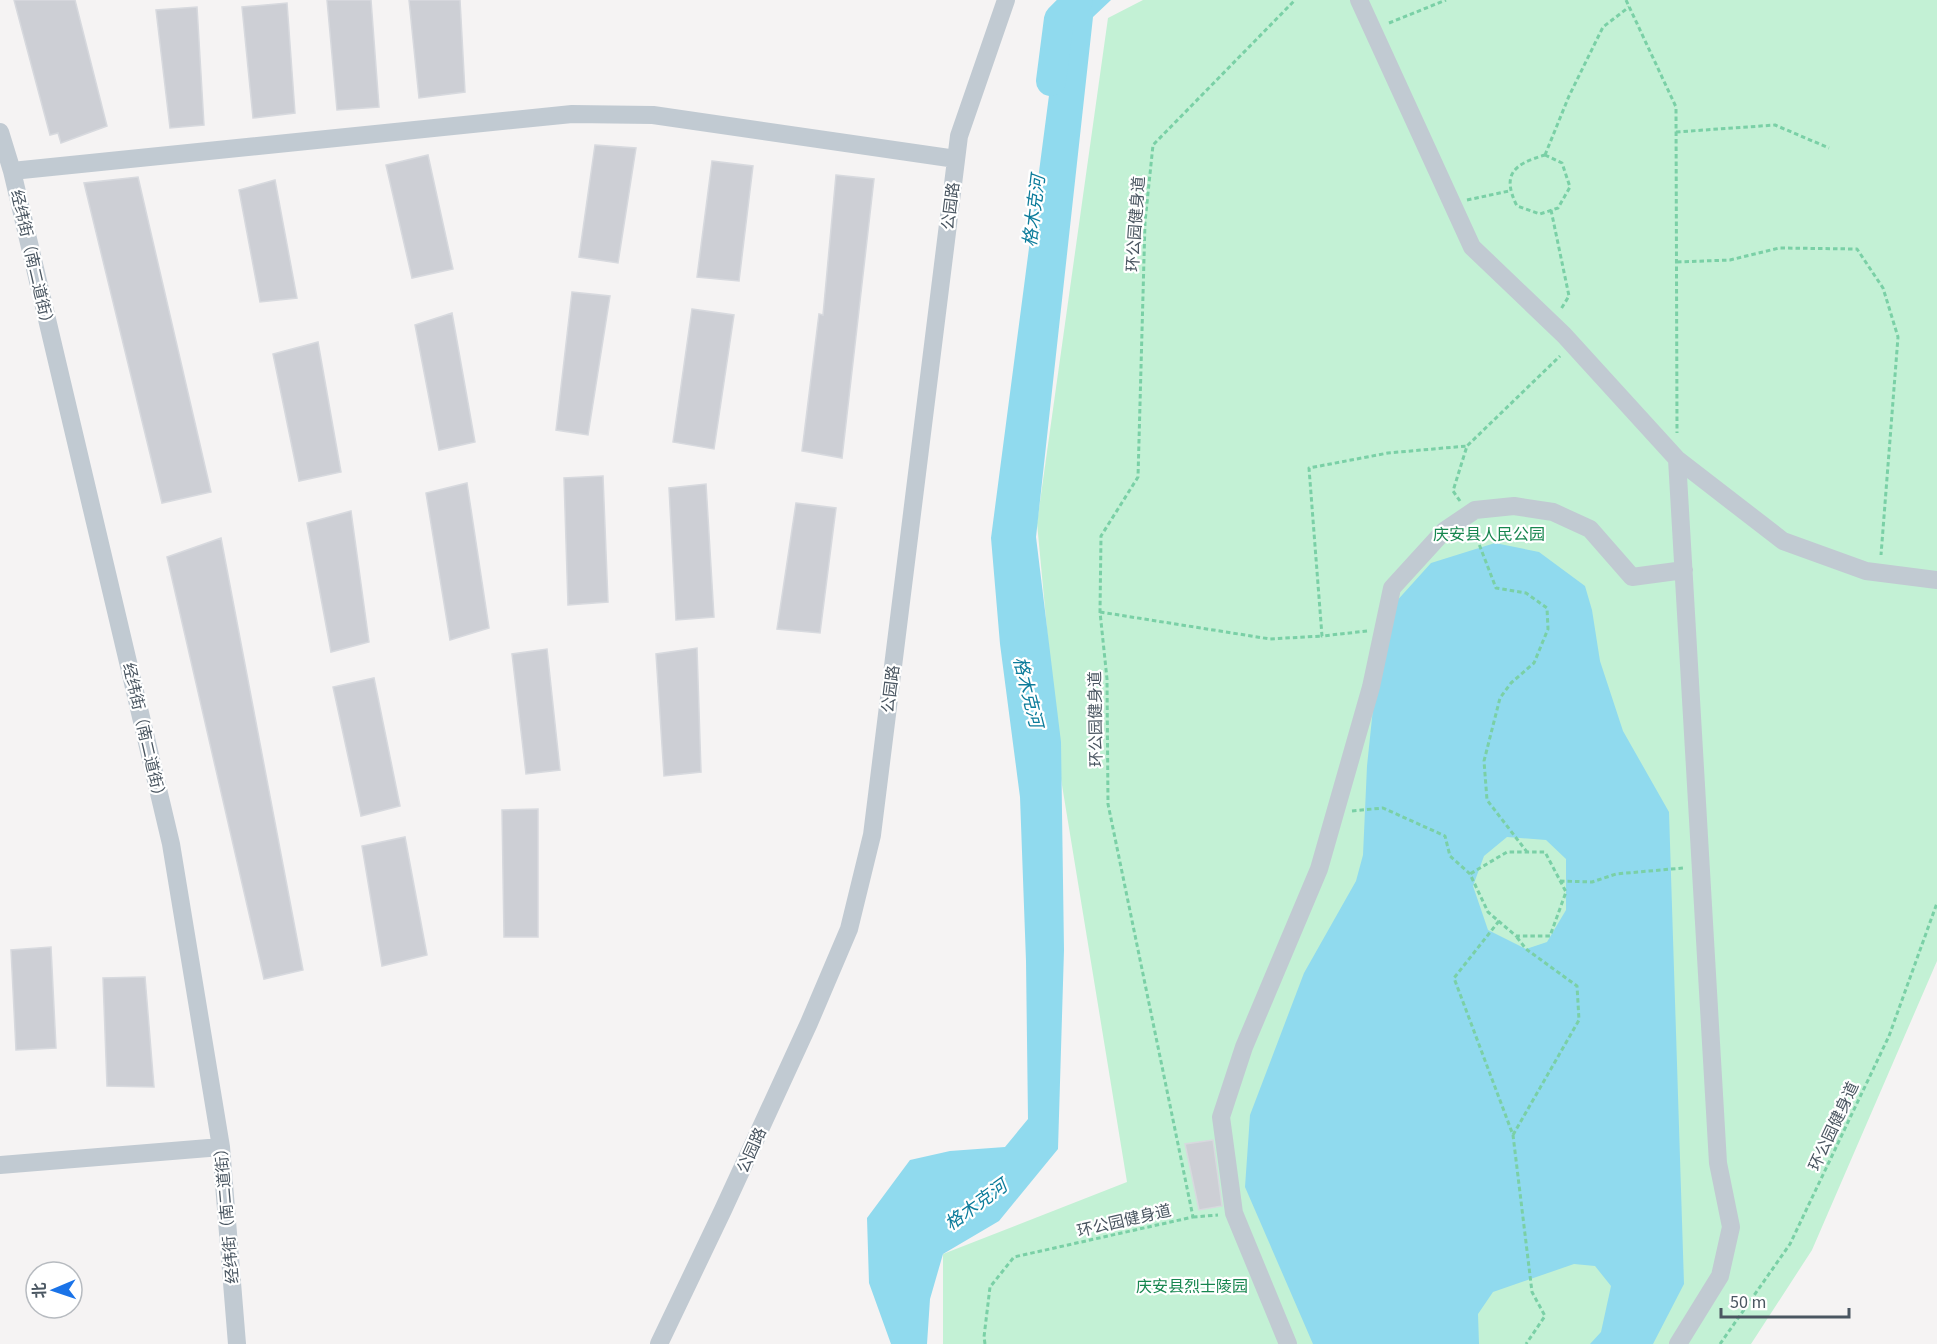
<svg xmlns="http://www.w3.org/2000/svg" width="1937" height="1344" font-family="'Source Sans 3','Noto Sans SC',sans-serif">
<style>
.green{fill:#c3f1d5}
.water{fill:#90daee;fill-rule:evenodd}
.lines{fill:none;stroke-linecap:round;stroke-linejoin:round}
.river{stroke:#90daee;stroke-width:30}
.building{fill:#cdcfd5;stroke:#d7d9de;stroke-width:1.5}
.path{stroke:#7ad0a6;stroke-width:3;stroke-dasharray:4.5 3;stroke-linecap:butt}
.minor{stroke:#c1cad2;stroke-width:18}
.labels{text-anchor:middle;stroke-width:4.5;stroke-linejoin:round;paint-order:stroke}
.street-label{font-size:16px;fill:#4a5661;stroke:#fff}
.park-label{font-size:16px;fill:#17864f;stroke:#fff}
.water-label{font-size:18px;font-style:italic;fill:#0c7c9b;stroke:#fff}
</style>
<rect width="100%" height="100%" fill="#f5f3f3"/>
<path class="green" d="M1143 0H1937V961L1812 1250 1751 1344H943V1254L1127 1182 1061 779 1037 523 1108 18Z"/>
<path class="water" d="M1066 0H1111L1093 17 1036 537 1061 742 1064 950 1058 1149 999 1221 943 1254 930 1299 927 1344H891L869 1283 867 1218 910 1160 950 1151 1005 1147 1028 1119 1026 961 1020 797 1000 644 991 538 1056 42Z
M1495 543 1539 552 1585 586 1592 610 1600 661 1623 731 1669 812 1684 1284 1653 1344H1590L1601 1332 1611 1286 1595 1266 1574 1264 1493 1292 1478 1314 1479 1344H1313L1245 1187 1250 1115 1304 973 1356 881 1363 855 1367 766 1378 661 1394 604 1431 563ZM1507 837 1546 840 1566 859V910L1547 942 1526 949 1488 930 1473 886 1484 856Z"/>
<g class="lines">
<path class="river" d="M1051 81 1059 19 1078 0"/>
</g>
<path class="building" d="M14 0H75L107 126 61 143 58 133 50 135Z
M327 0H371L379 107 337 110Z
M409 0H460L465 92 419 98Z
M287 3 295 113 253 118 242 7Z
M197 7 204 125 170 128 156 10Z
M595 145 636 148 618 263 579 257Z
M428 155 453 269 412 278 386 165Z
M712 161 753 166 739 281 697 277Z
M836 175 874 179 842 458 802 451 819 314 823 315Z
M138 177 211 492 162 503 84 183Z
M275 180 297 298 260 302 239 190Z
M572 292 610 296 588 435 556 430Z
M692 309 734 315 714 449 673 442Z
M452 313 475 442 439 450 415 325Z
M318 342 341 472 299 481 273 354Z
M603 476 608 602 568 605 564 478Z
M467 483 489 628 450 640 426 493Z
M706 484 714 617 676 620 669 488Z
M796 503 836 508 820 633 777 629Z
M351 511 369 642 331 652 307 523Z
M221 538 303 970 264 979 167 557Z
M697 648 701 772 664 776 656 654Z
M547 649 560 770 526 774 512 654Z
M374 678 400 806 361 816 333 687Z
M538 809V937H504L502 810Z
M405 837 427 955 382 966 362 846Z
M51 947 56 1048 16 1050 11 950Z
M145 977 154 1087 107 1086 103 978Z
M1213 1140 1222 1206 1199 1210 1185 1144Z"/>
<g class="lines">
<path class="path" d="M1626 0 1676 107 1677 433
M1389 23 1446 0
M1676 132 1775 125 1829 148
M1545 155 1562 163 1570 187 1558 208 1540 214 1517 206C1501 174 1514 164 1545 155Z
M1545 155 1569 96 1603 27 1629 7
M1467 200 1509 191
M1551 210 1569 296 1561 309
M1677 262 1730 260 1779 248 1857 249 1883 288 1898 337 1881 555
M1460 501 1453 491 1467 446 1560 356
M1474 531 1496 588 1526 593 1547 608 1548 629 1534 663 1511 683 1500 698 1484 761 1487 800 1527 852
M1100 612 1270 639 1322 636
M1367 631 1322 636 1309 468 1388 453 1467 446
M1352 811 1383 808 1445 836 1450 856 1470 874 1488 912 1516 936H1550L1566 892 1545 852H1507L1470 874
M1560 881 1592 882 1616 874 1683 868
M1499 921 1454 978 1513 1135 1532 1292 1545 1316 1526 1344
M1513 1135 1579 1020 1577 986 1526 949 1516 936
M1193 1217 1218 1215
M985 1344 984 1337 990 1287 1014 1257 1193 1217 1108 804 1107 679 1100 612 1101 536 1138 477 1145 222 1153 145 1295 0
M1720 1344 1790 1244 1889 1036 1937 903"/>
<path class="minor" d="M1359 0 1472 247 1564 335 1677 459 1783 541 1866 571 1937 580
M0 132 12 171 171 844 221 1147 237 1344
M12 171 572 114 653 115 956 159
M1677 459 1718 1163 1731 1227 1720 1276 1678 1344
M0 1165 221 1147
M659 1344 723 1210 809 1023 849 929 872 835 959 136 1006 0
M1288 1344 1234 1213 1221 1117 1244 1047 1319 869 1371 687 1392 588 1444 531 1475 510 1514 506 1553 512 1590 529 1632 577 1684 570"/>
</g>
<g class="labels">
<g class="street-label">
<text transform="translate(950 206) rotate(-83)" y="6">公园路</text>
<text transform="translate(1135 224) rotate(-86)" y="6">环公园健身道</text>
<text transform="translate(33 260) rotate(77)" y="6">经纬街（南二道街）</text>
<text transform="translate(890 689) rotate(-83)" y="6">公园路</text>
<text transform="translate(1095 719) rotate(-91)" y="6">环公园健身道</text>
<text transform="translate(145 733) rotate(77)" y="6">经纬街（南二道街）</text>
<text transform="translate(1833 1126) rotate(-65)" y="6">环公园健身道</text>
<text transform="translate(751 1150) rotate(-66)" y="6">公园路</text>
<text transform="translate(226 1212) rotate(-95)" y="6">经纬街（南二道街）</text>
<text transform="translate(1124 1220) rotate(-13)" y="6">环公园健身道</text>
</g>
<g class="park-label">
<text x="1489" y="540">庆安县人民公园</text>
<text x="1192" y="1292">庆安县烈士陵园</text>
</g>
<g class="water-label">
<text transform="translate(1034 211) rotate(-83)" y="6">格木克河</text>
<text transform="translate(1028 692) rotate(76)" y="6">格木克河</text>
<text transform="translate(976 1205) rotate(-36)" y="6">格木克河</text>
</g>
</g>
<g transform="translate(54 1290) rotate(268)"><circle r="28" fill="#ffffff" stroke="#b7bbc0" stroke-width="1.5"/>
<path d="M0-4.5L10 22L0 15L-10 22Z" fill="#1a73e8"/>
<text y="-9" font-size="16" font-weight="bold" text-anchor="middle" fill="#4a5661">北</text>
</g>
<path d="M1721 1308v9h128v-9" fill="none" stroke="#4a5661" stroke-width="3"/>
<text x="1730" y="1308" font-size="18" fill="#4a5661" stroke="#ffffff" stroke-width="4.5" paint-order="stroke">50 m</text>
</svg>
